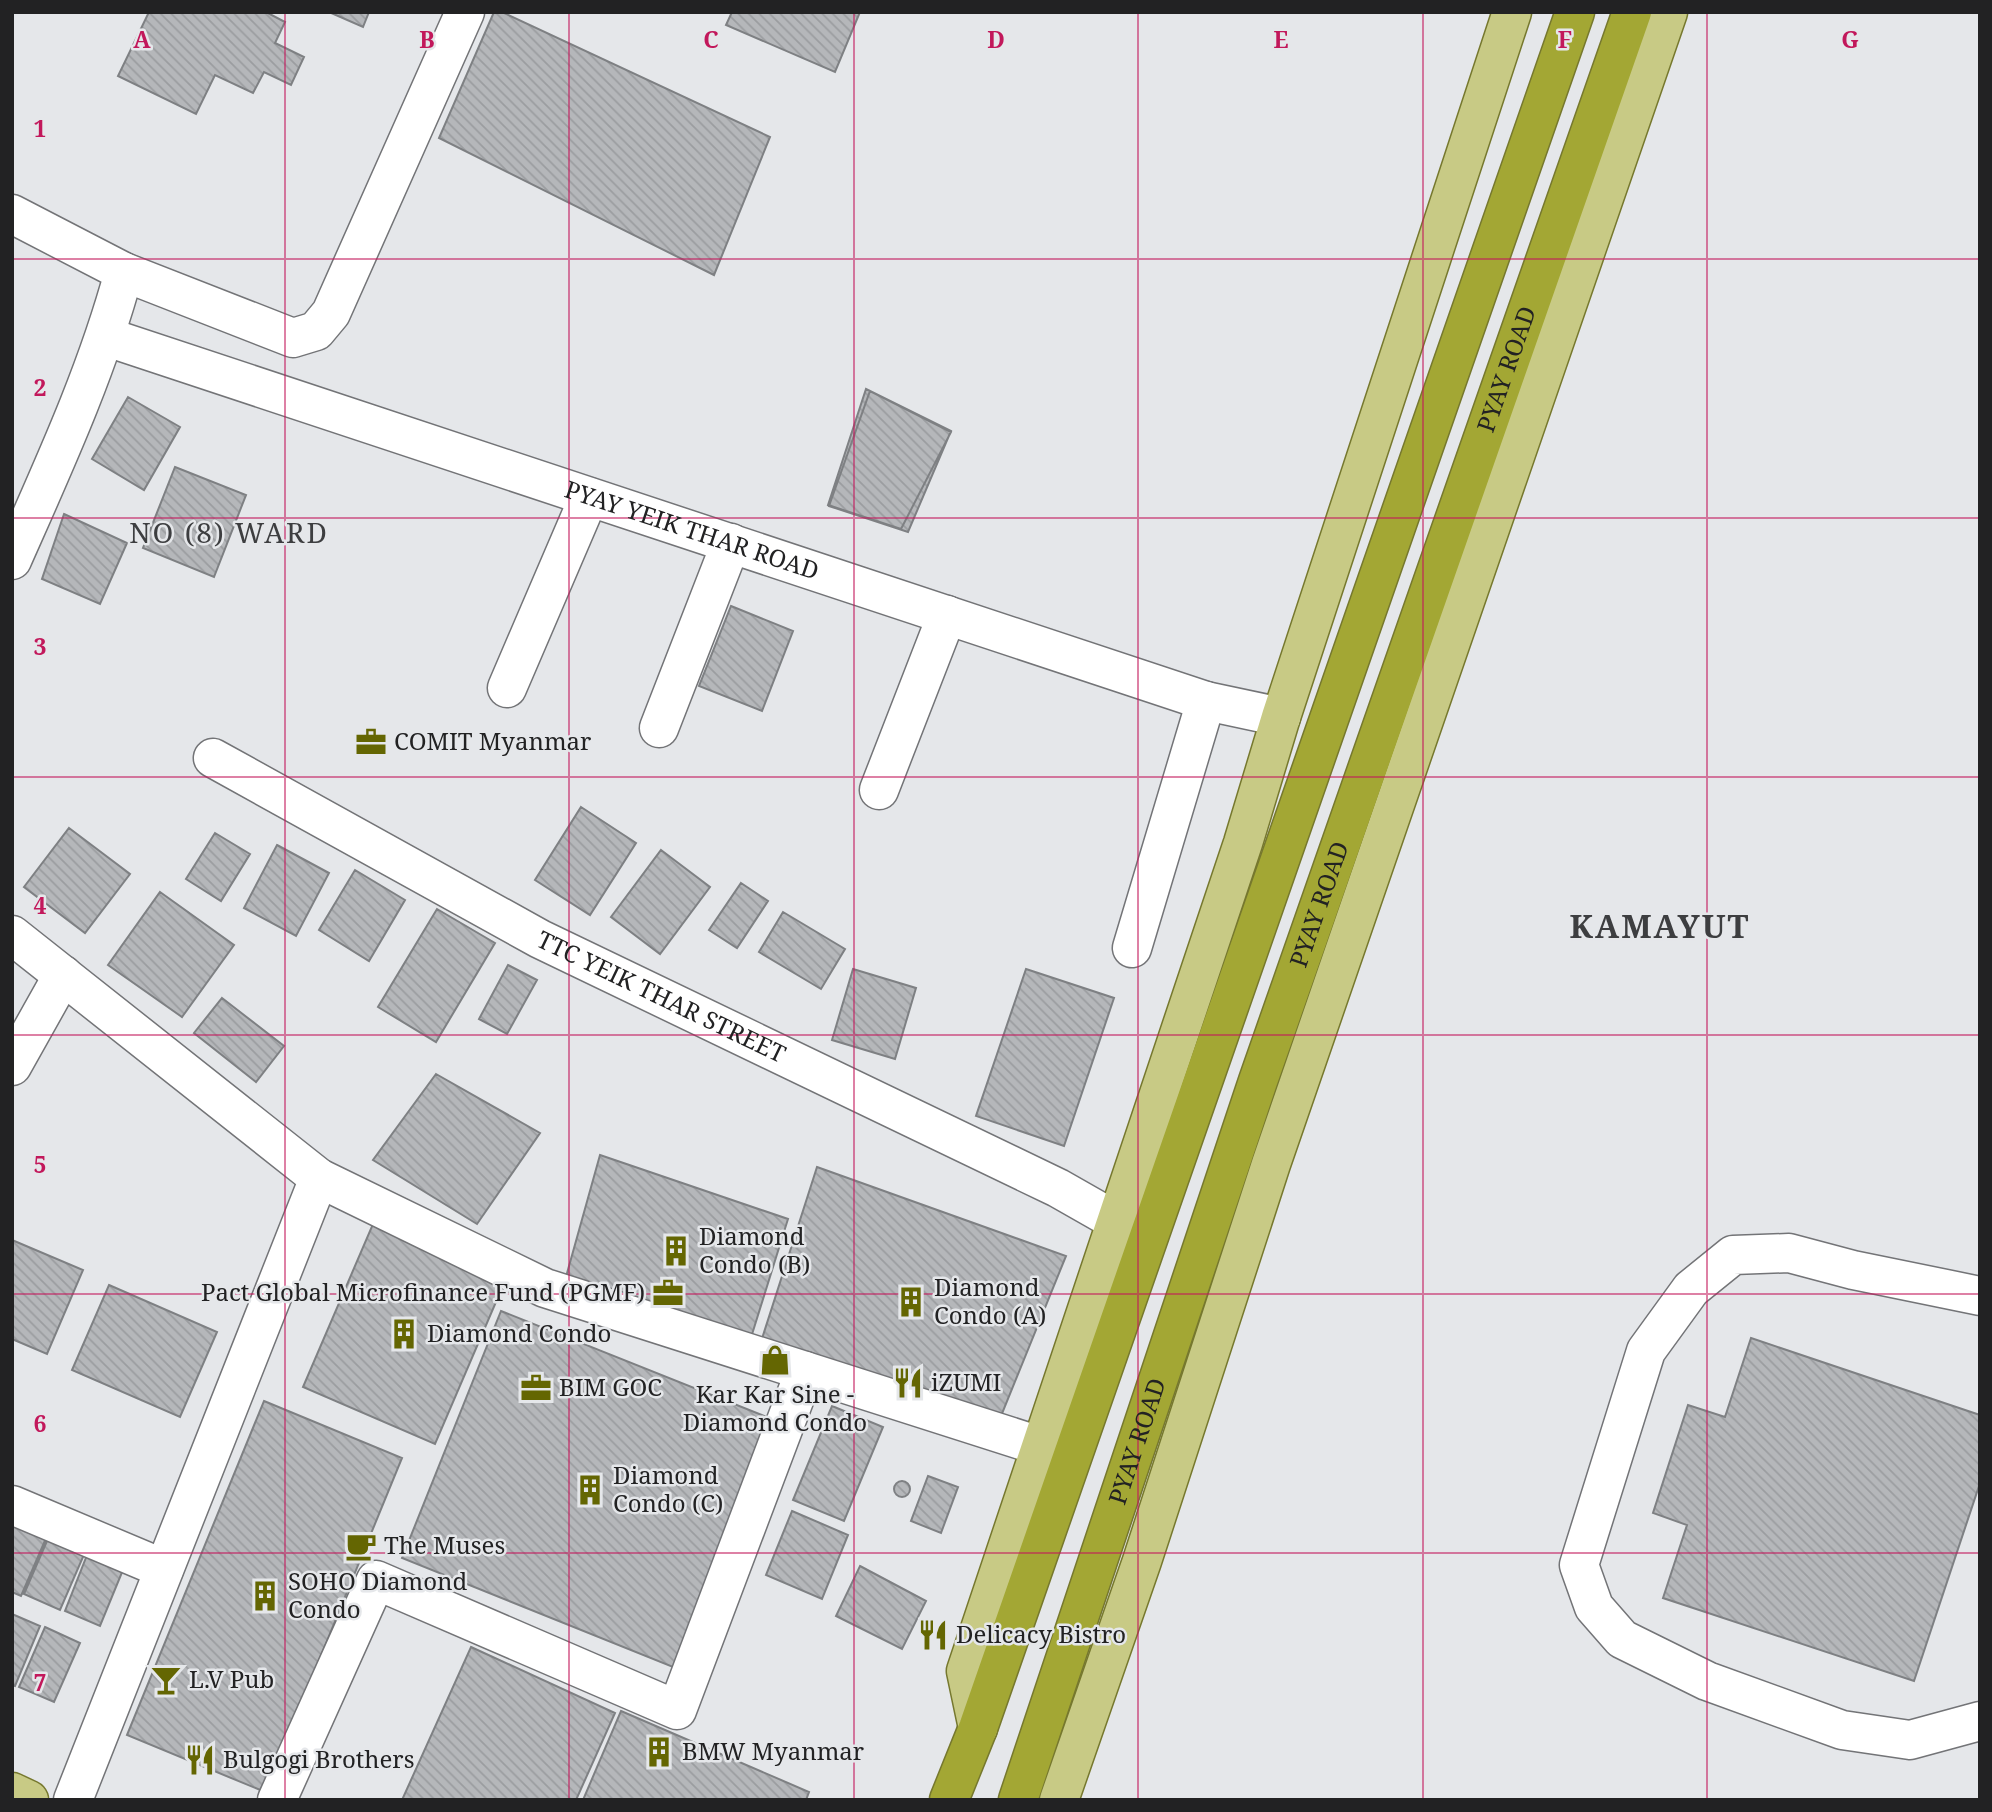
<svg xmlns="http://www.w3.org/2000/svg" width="1992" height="1812" font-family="'Noto Serif',serif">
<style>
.building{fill:url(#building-back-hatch);stroke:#7e8083;stroke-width:2}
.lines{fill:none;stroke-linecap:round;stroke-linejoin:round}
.minor-casing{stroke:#737477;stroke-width:41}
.major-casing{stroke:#76782e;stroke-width:41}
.highway-casing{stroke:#76782e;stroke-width:41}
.minor{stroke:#fff;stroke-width:38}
.major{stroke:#c8ca85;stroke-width:38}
.highway{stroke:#a3a734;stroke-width:38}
.grid{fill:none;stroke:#c2185b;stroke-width:2;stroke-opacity:0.55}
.labels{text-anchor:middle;stroke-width:5;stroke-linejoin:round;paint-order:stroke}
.street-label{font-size:24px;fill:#222223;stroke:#e5e7ea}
.poi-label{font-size:24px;fill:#222223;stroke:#e5e7ea;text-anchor:start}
.quarter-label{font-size:28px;letter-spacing:2px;fill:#3d3e40;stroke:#e5e7ea}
.district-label{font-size:32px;font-weight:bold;letter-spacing:2px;fill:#3d3e40;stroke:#e5e7ea}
.grid-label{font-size:23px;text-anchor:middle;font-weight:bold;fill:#c2185b;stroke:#e5e7ea;stroke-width:5;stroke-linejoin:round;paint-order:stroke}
</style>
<defs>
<pattern id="building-back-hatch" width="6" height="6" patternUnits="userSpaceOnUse" patternTransform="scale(1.75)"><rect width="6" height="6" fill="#b5b7ba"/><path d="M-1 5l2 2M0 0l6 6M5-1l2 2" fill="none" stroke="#9b9da0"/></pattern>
</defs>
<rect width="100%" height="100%" fill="#e5e7ea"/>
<path class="building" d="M149 12H266L285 22 275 43 304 57 291 85 264 72 253 93 215 75 196 114 118 76Z
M329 12H369L363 27Z
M494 12H502L770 137 714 275 439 138Z
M732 12H860L835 72 726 25Z
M866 389 951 432 901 529 828 505Z
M870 391 951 431 908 532 829 506Z
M128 397 180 427 144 490 92 459Z
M175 467 246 495 214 577 143 548Z
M64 514 127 543 100 604 42 579Z
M731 606 793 631 762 711 699 686Z
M581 807 636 843 590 915 535 880Z
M69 828 130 874 85 933 24 887Z
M215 833 250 854 221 901 186 879Z
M277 845 329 873 296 936 244 908Z
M661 850 710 887 660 954 611 917Z
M355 870 405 900 369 961 319 930Z
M741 883 768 901 737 948 709 930Z
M160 892 234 945 182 1017 108 965Z
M437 909 495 943 436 1042 378 1007Z
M783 912 845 949 821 989 759 952Z
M508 965 537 980 507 1034 479 1019Z
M853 969 916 988 895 1059 832 1040Z
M1026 969 1114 998 1064 1146 976 1116Z
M222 998 284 1046 256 1082 194 1033Z
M436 1074 540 1133 477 1224 373 1160Z
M600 1155 788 1219 749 1344 564 1284Z
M817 1167 1066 1256 999 1421 759 1348Z
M373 1224 505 1281 435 1444 303 1387Z
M12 1240 83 1270 47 1354 12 1339Z
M109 1285 217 1332 180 1417 72 1370Z
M501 1311 777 1421 678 1669 402 1558Z
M1751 1338 1980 1415V1483L1914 1681 1663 1598 1687 1525 1653 1513 1688 1405 1725 1417Z
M264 1401 402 1458 265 1792 127 1735Z
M832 1406 883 1427 844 1521 793 1500Z
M928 1476 958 1487 941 1533 911 1521Z
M894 1489a8 8 0 1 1 16 0a8 8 0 1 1-16 0Z
M792 1511 848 1535 822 1599 766 1575Z
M12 1521 47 1536 21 1596 12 1592Z
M50 1534 86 1550 60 1610 24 1594Z
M89 1550 125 1565 100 1626 65 1611Z
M860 1566 926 1601 902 1649 836 1616Z
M12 1614 40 1626 15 1686 12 1685Z
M45 1627 80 1643 54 1702 19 1687Z
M471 1647 615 1713 576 1800H402Z
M621 1711 809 1792 806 1800H583Z"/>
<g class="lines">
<g class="minor-casing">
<g id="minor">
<path d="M12 214 124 272C97 372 54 465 12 560"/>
<path d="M124 272 293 338 316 331 331 313 465 12"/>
<path id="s1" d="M107 337 1206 701 1281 717"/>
<path d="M507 688 589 497"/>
<path d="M659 728 731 543"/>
<path id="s2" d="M213 758 540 939 1058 1188 1116 1221"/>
<path d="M879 790 947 615"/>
<path d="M12 935 319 1178 545 1288 1043 1447"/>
<path d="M1132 948 1206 701"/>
<path d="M12 1066 63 975"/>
<path d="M1980 1296 1853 1270 1789 1253 1733 1255 1691 1289 1646 1351 1579 1565 1594 1607 1622 1639 1707 1681 1842 1730 1910 1740 1980 1721"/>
<path d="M12 1505 164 1569"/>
<path d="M73 1800 319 1178"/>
<path d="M277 1800 376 1580 677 1710 805 1371"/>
</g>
</g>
<g class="major-casing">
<path id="major" d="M978 1728 966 1671 1243 843 1281 717 1512 12
M12 1792 29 1800
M1059 1800 1142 1561 1271 1164 1668 12"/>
</g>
<g class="highway-casing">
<g id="highway">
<path d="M949 1800 978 1728 1575 12"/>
<path id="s3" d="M1018 1800 1258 1081 1632 12"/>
</g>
</g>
<use href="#minor" class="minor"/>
<use href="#major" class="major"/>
<use href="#highway" class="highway"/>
</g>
<path class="grid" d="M285 12V1800M569 12V1800M854 12V1800M1138 12V1800M1423 12V1800M1707 12V1800M12 259H1980M12 518H1980M12 777H1980M12 1035H1980M12 1294H1980M12 1553H1980"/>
<defs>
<g id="office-bare" transform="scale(2.415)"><path d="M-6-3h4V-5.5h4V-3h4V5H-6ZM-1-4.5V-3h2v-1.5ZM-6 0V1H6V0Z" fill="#646602" stroke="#e5e7ea" stroke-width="2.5" paint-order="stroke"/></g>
<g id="building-bare" transform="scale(2.415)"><path d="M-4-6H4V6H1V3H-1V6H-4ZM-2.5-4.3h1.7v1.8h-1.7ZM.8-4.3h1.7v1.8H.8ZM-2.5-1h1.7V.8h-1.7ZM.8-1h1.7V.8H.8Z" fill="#646602" stroke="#e5e7ea" stroke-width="2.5" paint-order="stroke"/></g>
<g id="shop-bare" transform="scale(2.415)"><path d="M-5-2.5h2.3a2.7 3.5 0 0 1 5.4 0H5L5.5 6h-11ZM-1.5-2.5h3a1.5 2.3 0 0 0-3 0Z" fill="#646602" stroke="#e5e7ea" stroke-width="2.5" paint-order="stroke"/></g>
<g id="restaurant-bare" transform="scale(2.415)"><path d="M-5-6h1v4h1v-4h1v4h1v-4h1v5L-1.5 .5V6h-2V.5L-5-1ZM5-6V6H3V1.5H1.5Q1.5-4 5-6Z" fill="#646602" stroke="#e5e7ea" stroke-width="2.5" paint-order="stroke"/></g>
<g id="cafe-bare" transform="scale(2.415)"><path d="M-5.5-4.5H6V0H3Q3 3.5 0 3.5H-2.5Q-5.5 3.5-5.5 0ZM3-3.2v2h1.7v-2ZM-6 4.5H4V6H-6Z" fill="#646602" stroke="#e5e7ea" stroke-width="2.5" paint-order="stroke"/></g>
<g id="bar-bare" transform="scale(2.415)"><path d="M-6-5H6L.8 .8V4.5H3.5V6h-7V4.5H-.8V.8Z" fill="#646602" stroke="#e5e7ea" stroke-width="2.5" paint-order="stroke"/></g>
</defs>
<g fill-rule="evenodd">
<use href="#office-bare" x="371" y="742"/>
<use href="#building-bare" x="676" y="1251"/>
<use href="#office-bare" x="668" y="1293"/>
<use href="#building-bare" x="911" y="1302"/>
<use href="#building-bare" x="404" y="1334"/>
<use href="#shop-bare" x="775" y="1360"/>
<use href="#restaurant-bare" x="908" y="1383"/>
<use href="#office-bare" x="536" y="1388"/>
<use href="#building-bare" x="590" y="1490"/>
<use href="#cafe-bare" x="361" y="1546"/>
<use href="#building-bare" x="265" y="1596"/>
<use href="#restaurant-bare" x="933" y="1635"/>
<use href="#bar-bare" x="166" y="1680"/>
<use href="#building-bare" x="659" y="1752"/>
<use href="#restaurant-bare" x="200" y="1760"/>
</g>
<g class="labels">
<g class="street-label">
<text dy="8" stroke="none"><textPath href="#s3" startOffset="1512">PYAY ROAD</textPath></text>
<text dy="8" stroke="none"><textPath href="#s1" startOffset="616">PYAY YEIK THAR ROAD</textPath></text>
<text dy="8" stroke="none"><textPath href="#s3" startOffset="945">PYAY ROAD</textPath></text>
<text dy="8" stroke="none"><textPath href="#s2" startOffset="508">TTC YEIK THAR STREET</textPath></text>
<text dy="8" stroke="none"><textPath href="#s3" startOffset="378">PYAY ROAD</textPath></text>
</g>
<g class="poi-label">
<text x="394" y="750">COMIT Myanmar</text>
<text x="699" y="1245">Diamond<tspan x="699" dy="28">Condo (B)</tspan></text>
<text x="934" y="1296">Diamond<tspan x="934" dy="28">Condo (A)</tspan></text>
<text x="645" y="1301" text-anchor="end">Pact Global Microfinance Fund (PGMF)</text>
<text x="427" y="1342">Diamond Condo</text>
<text x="931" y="1391">iZUMI</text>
<text x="559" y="1396">BIM GOC</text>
<text x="775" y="1403" text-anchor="middle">Kar Kar Sine -<tspan x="775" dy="28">Diamond Condo</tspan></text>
<text x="613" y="1484">Diamond<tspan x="613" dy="28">Condo (C)</tspan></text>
<text x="384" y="1554">The Muses</text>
<text x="288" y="1590">SOHO Diamond<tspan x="288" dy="28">Condo</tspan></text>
<text x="956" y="1643">Delicacy Bistro</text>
<text x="189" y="1688">L.V Pub</text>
<text x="682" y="1760">BMW Myanmar</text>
<text x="223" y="1768">Bulgogi Brothers</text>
</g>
<g class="quarter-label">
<text x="229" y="543">NO (8) WARD</text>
</g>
<g class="district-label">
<text x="1660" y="938">KAMAYUT</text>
</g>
</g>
<g class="grid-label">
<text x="142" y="48">A</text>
<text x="427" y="48">B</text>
<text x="711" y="48">C</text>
<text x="996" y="48">D</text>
<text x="1281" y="48">E</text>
<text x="1565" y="48">F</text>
<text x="1850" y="48">G</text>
<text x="40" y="137">1</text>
<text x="40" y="396">2</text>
<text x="40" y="655">3</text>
<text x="40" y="914">4</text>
<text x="40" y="1173">5</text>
<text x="40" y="1432">6</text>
<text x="40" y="1691">7</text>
</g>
<rect width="1992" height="1812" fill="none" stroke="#222223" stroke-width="28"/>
</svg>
